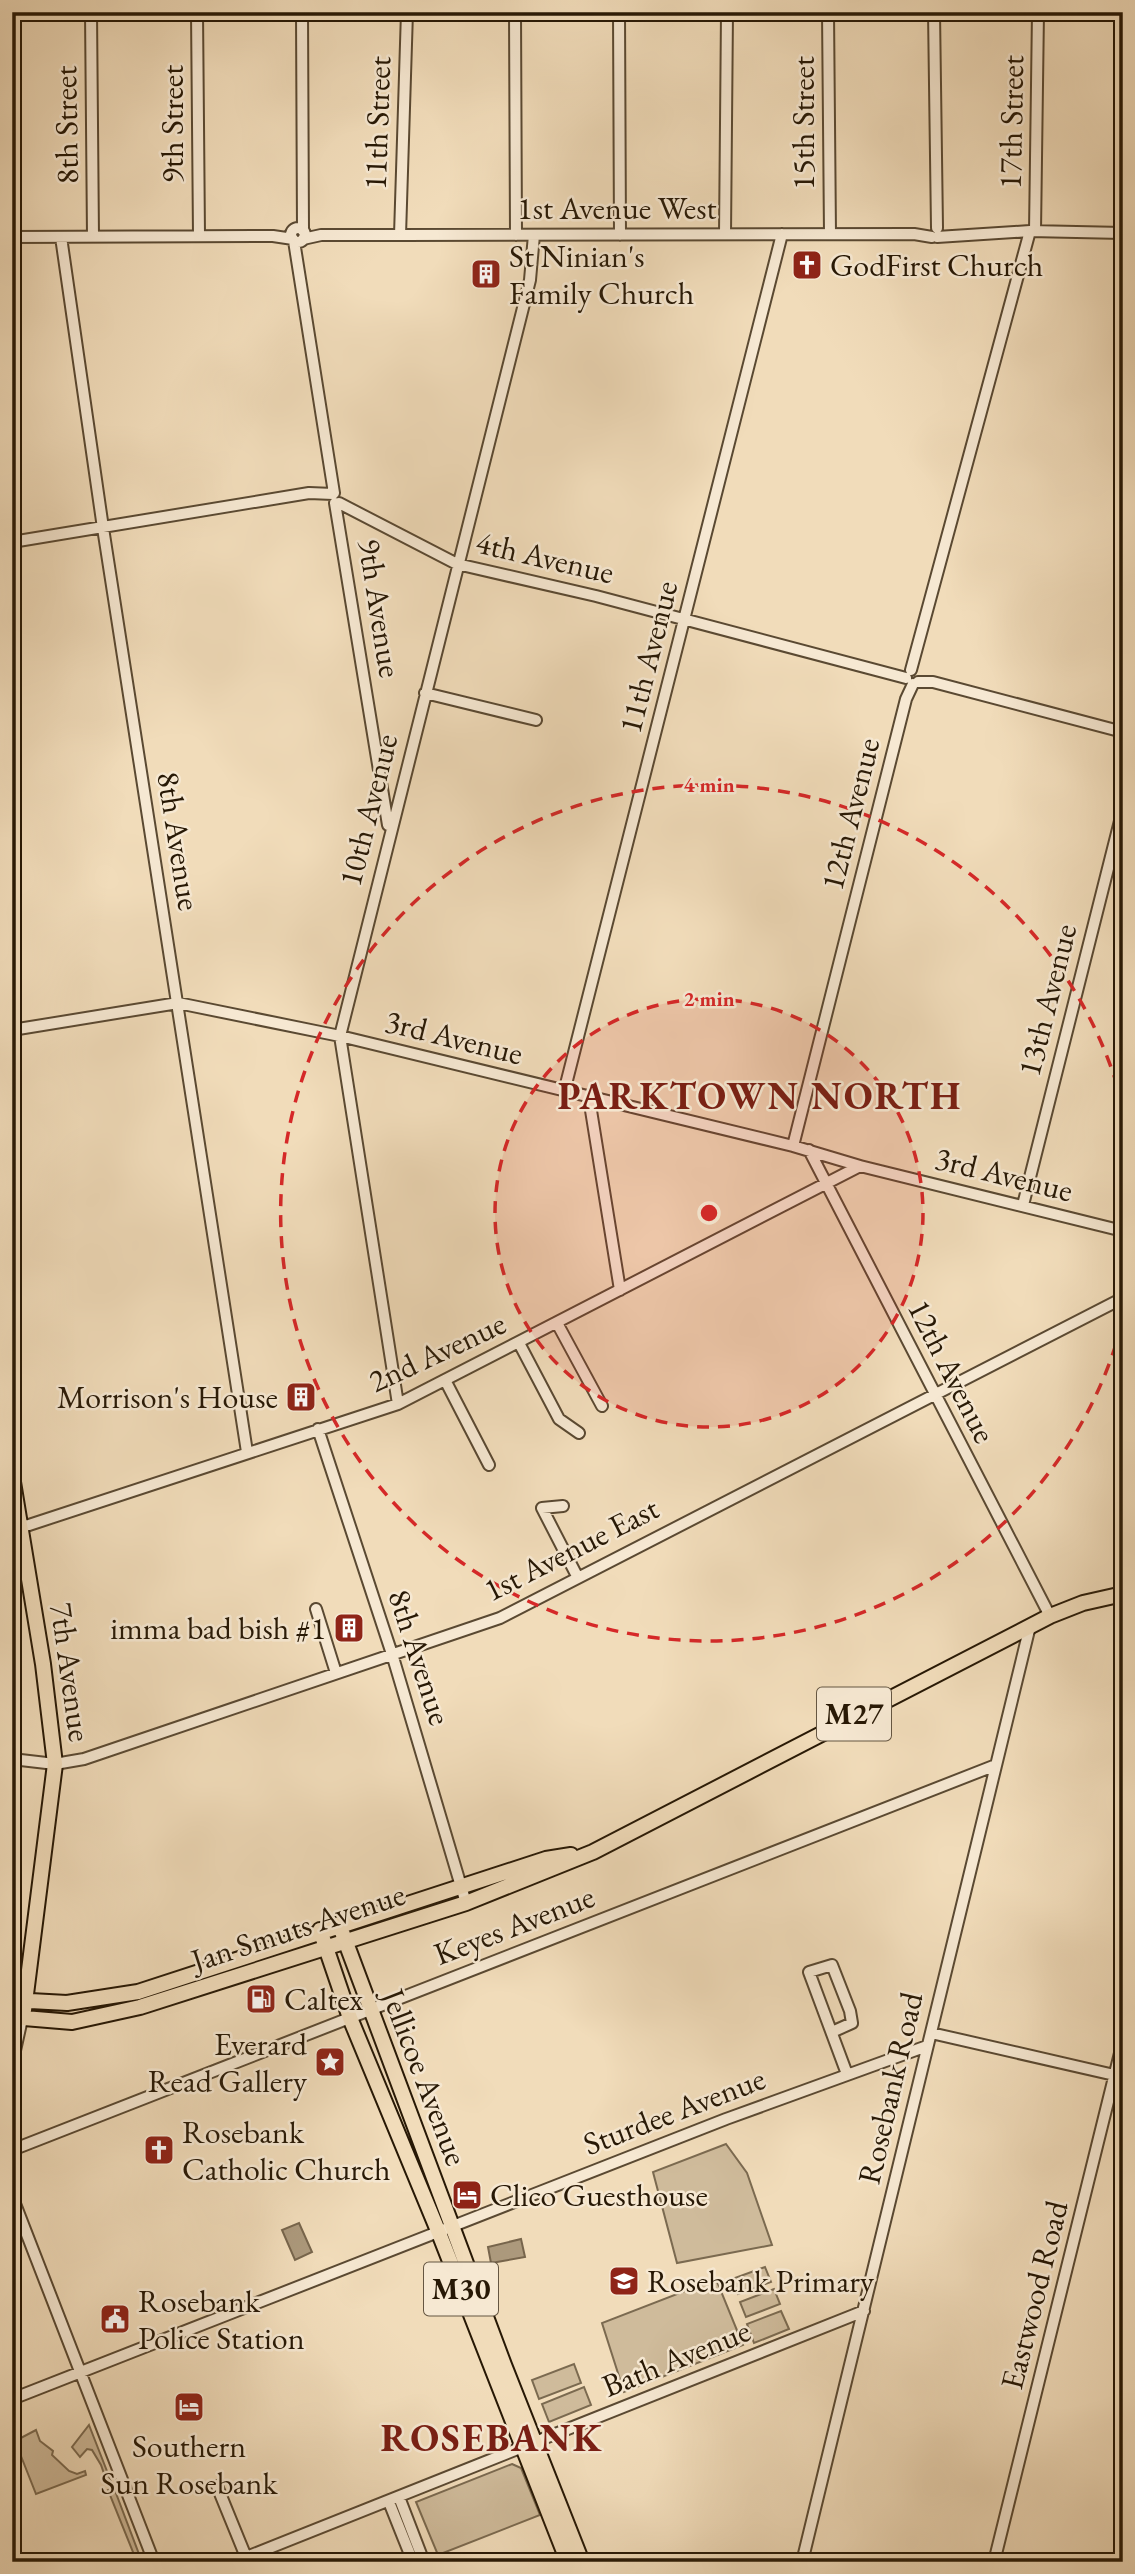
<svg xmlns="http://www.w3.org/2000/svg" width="1135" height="2574" font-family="'EB Garamond',serif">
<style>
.green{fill:#cfbb9b;stroke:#7b6a50;stroke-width:2}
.water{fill:#ac997c;stroke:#77654c;stroke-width:2}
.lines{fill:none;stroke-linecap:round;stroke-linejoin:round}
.minor-casing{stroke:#5a4932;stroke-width:14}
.major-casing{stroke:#271805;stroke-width:18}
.minor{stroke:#f6e8d2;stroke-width:10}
.major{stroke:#f1dcba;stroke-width:14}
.ring{fill:none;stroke:#d62828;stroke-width:3.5;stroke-dasharray:12 9}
.labels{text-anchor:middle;stroke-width:5;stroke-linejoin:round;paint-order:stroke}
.shield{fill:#f6e8d2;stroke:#655642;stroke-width:2}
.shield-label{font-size:30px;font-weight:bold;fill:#271805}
.street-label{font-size:32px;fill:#271805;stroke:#f6e8d2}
.poi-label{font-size:32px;fill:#271805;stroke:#f6e8d2;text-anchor:start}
.district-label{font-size:38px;font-weight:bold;letter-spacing:2px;fill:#7a1f14;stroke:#f6e8d2}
.centre{fill:#d62828;stroke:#f6e8d2;stroke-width:3.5}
.ring-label{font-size:21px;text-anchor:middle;font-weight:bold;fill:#d62828;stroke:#f6e8d2;stroke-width:5;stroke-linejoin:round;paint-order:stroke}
</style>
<rect width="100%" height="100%" fill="#f1dcba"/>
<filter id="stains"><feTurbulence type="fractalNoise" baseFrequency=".00286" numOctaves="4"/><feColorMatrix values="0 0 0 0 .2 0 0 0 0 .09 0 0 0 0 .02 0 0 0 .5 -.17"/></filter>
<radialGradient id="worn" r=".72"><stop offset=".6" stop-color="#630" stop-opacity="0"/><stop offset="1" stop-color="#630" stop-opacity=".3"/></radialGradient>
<path class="green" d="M726 2144 747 2173 772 2245 677 2263 653 2172Z
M765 2267 771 2282 738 2294 732 2279Z
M716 2279 743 2345 624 2392 602 2323Z
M774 2289 780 2304 746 2317 740 2302Z
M781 2311 789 2329 754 2343 747 2324Z
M574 2364 581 2383 539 2399 532 2380Z
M584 2387 591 2405 549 2422 542 2404Z
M89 2425 112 2484 108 2485 101 2465 92 2450 87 2449 80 2457 72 2447Z
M36 2430 40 2441 53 2451 52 2455 69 2471 77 2474 85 2471 86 2475 36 2494 15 2441Z
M512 2464 521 2468 540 2515 438 2555 416 2502Z
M114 2488 142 2562H137L108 2490Z"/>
<path class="water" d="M299 2223 312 2252 295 2260 282 2230Z
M521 2239 525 2257 491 2263 488 2247Z"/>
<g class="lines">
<g class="minor-casing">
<path id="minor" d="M91 12 93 237
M197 12 199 236
M302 12 303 231
M515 12 516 235
M619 12 620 235
M828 12 830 234
M934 12 937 228
M291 235a7 7 0 1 1 14 0a7 7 0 1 1-14 0Z
M1035 231 1038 12
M725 234 727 12
M400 235 407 12
M12 237 273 236 293 239
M61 237 103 528 247 1452
M937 237 1030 231 1123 233
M303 239 321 235H400L914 234 932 237
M294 241 334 493
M335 503 388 825
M339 503 457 564 596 596 906 678
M12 542 309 493 333 494
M911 670 1030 231
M918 682H933L1123 732
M425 693 536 720
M12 1030 178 1003 340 1036 793 1146 860 1166 1123 1231
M564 1092 782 234
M589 1098 620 1290
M793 1146 906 699 913 684
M809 1150 1050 1616
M1023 1205 1123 809
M557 1323 602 1406
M519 1343 559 1419 579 1433
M445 1380 489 1465
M398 1404 340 1036 530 280 534 235
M318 1429 392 1654 466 1903
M563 1506 542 1508 577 1576
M12 1527 29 1525 398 1404 860 1166
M316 1609 336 1673
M12 1759 55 1764 84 1759 500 1618 1123 1298
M832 2032 852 2023 850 2011 832 1965 809 1972 847 2074
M931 2033 1123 2077
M12 2064 22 2019
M12 2150 996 1765
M12 2196 154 2562
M12 2399 726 2119 927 2046
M217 2486 246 2557
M399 2497 424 2562
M389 2502 413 2562
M234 2562 864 2311
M802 2562 1030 1626
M994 2562 1123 2041"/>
</g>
<g class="major-casing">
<path id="major" d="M12 1476 43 1664 55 1764 24 2010
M339 1924 504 2365 582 2562
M320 1930 350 2018 439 2233 568 2562
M12 2000 67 2003 138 1992 546 1859 571 1855
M12 2017 72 2022 140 2007 466 1903 593 1852 1050 1616 1083 1603 1123 1594"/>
</g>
<use href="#minor" class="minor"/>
<use href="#major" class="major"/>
</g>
<circle cx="709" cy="1213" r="214" fill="#d62828" fill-opacity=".12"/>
<g class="ring">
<circle cx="709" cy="1213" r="214"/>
<path d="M1122 1324A428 428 0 1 1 1122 1102"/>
</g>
<defs>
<g id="church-square" transform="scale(1.575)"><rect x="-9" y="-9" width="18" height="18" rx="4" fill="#8f2418" stroke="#f6e8d2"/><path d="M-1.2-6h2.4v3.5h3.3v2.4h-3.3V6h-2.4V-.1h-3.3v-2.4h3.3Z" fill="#fff"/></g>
<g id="building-square" transform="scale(1.575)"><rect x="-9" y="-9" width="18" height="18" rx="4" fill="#8f2418" stroke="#f6e8d2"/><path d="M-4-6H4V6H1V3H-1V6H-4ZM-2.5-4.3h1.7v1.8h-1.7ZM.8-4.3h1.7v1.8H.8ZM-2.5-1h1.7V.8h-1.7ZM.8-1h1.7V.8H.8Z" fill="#fff"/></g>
<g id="fuel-square" transform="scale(1.575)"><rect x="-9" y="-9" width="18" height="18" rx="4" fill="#8f2418" stroke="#f6e8d2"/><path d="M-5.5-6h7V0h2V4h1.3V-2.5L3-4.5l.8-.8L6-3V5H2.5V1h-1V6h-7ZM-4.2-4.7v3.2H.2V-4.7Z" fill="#fff"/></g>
<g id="sight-square" transform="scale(1.575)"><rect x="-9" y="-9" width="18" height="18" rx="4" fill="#8f2418" stroke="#f6e8d2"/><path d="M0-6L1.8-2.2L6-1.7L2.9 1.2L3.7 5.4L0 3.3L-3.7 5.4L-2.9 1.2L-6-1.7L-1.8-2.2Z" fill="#fff"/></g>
<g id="hotel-square" transform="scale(1.575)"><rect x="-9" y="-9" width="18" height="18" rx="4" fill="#8f2418" stroke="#f6e8d2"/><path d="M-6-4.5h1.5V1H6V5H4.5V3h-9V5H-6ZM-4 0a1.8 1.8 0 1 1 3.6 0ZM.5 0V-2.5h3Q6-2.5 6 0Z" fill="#fff"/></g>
<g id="school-square" transform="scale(1.575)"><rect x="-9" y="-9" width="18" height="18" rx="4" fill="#8f2418" stroke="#f6e8d2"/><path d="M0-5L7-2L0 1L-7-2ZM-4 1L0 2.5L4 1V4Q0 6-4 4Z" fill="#fff"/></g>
<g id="civic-square" transform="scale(1.575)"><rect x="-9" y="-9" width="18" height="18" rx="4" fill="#8f2418" stroke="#f6e8d2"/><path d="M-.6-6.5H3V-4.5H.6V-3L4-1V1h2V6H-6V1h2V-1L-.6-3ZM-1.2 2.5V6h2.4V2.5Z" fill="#fff"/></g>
</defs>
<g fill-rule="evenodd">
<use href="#church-square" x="807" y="265"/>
<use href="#building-square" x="486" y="274"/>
<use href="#building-square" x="301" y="1397"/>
<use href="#building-square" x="349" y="1628"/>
<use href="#fuel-square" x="261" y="1999"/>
<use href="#sight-square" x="330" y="2062"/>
<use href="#church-square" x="159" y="2150"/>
<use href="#hotel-square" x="467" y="2195"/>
<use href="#school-square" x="624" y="2281"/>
<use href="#civic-square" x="115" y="2319"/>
<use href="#hotel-square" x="189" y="2407"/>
</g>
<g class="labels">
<g class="shield">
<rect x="817" y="1687.5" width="74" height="53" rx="5"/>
<rect x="424" y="2262.5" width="74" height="53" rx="5"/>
</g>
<g class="shield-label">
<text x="854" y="1724">M27</text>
<text x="461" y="2299">M30</text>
</g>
<g class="street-label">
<text transform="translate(1011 122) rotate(-89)" y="11">17th Street</text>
<text transform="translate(377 123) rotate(-88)" y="11">11th Street</text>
<text transform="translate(803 123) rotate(-90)" y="11">15th Street</text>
<text transform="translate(172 124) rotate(-90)" y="11">9th Street</text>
<text transform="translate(66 125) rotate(-91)" y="11">8th Street</text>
<text x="617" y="219">1st Avenue West</text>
<text transform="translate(545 557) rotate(13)" y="11">4th Avenue</text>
<text transform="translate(380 608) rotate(81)" y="11">9th Avenue</text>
<text transform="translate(648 657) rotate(-76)" y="11">11th Avenue</text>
<text transform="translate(368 810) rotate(-76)" y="11">10th Avenue</text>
<text transform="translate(850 814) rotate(-76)" y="11">12th Avenue</text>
<text transform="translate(179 841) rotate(81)" y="11">8th Avenue</text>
<text transform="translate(1047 1000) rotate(-76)" y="11">13th Avenue</text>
<text transform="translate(454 1037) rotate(14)" y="11">3rd Avenue</text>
<text transform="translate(1004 1174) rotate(14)" y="11">3rd Avenue</text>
<text transform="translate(437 1352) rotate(-25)" y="11">2nd Avenue</text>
<text transform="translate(952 1371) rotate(63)" y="11">12th Avenue</text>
<text transform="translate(571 1549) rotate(-27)" y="11">1st Avenue East</text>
<text transform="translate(420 1657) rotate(72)" y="11">8th Avenue</text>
<text transform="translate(71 1672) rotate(82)" y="11">7th Avenue</text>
<text transform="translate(514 1925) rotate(-21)" y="11">Keyes Avenue</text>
<text transform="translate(298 1927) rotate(-18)" y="11">Jan Smuts Avenue</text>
<text transform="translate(425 2077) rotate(69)" y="11">Jellicoe Avenue</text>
<text transform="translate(890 2088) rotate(-77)" y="11">Rosebank Road</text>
<text transform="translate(674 2111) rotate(-21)" y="11">Sturdee Avenue</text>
<text transform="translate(1034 2295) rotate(-76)" y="11">Eastwood Road</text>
<text transform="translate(676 2358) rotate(-22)" y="11">Bath Avenue</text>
</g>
<g class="poi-label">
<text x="509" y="267">St Ninian's<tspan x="509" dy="37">Family Church</tspan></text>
<text x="830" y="276">GodFirst Church</text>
<text x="278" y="1408" text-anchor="end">Morrison's House</text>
<text x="326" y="1639" text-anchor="end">imma bad bish #1</text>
<text x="284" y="2010">Caltex</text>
<text x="307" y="2055" text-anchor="end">Everard<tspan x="307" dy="37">Read Gallery</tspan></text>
<text x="182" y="2143">Rosebank<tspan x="182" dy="37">Catholic Church</tspan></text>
<text x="490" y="2206">Clico Guesthouse</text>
<text x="647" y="2292">Rosebank Primary</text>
<text x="138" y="2312">Rosebank<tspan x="138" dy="37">Police Station</tspan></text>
<text x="189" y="2457" text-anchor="middle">Southern<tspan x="189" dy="37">Sun Rosebank</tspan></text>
</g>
<g class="district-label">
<text x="760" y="1109">PARKTOWN NORTH</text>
<text x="492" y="2451">ROSEBANK</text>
</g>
</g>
<circle cx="709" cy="1213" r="10" class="centre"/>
<g class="ring-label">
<text x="709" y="792">4 min</text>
<text x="709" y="1006">2 min</text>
</g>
<rect width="1135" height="2574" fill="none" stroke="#f1dcba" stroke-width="42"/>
<rect x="14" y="14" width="1107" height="2546" fill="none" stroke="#271805" stroke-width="3.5"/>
<rect x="21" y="21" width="1093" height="2532" fill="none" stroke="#271805" stroke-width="2"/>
<rect width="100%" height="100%" filter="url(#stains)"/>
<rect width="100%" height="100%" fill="url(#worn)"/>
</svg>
